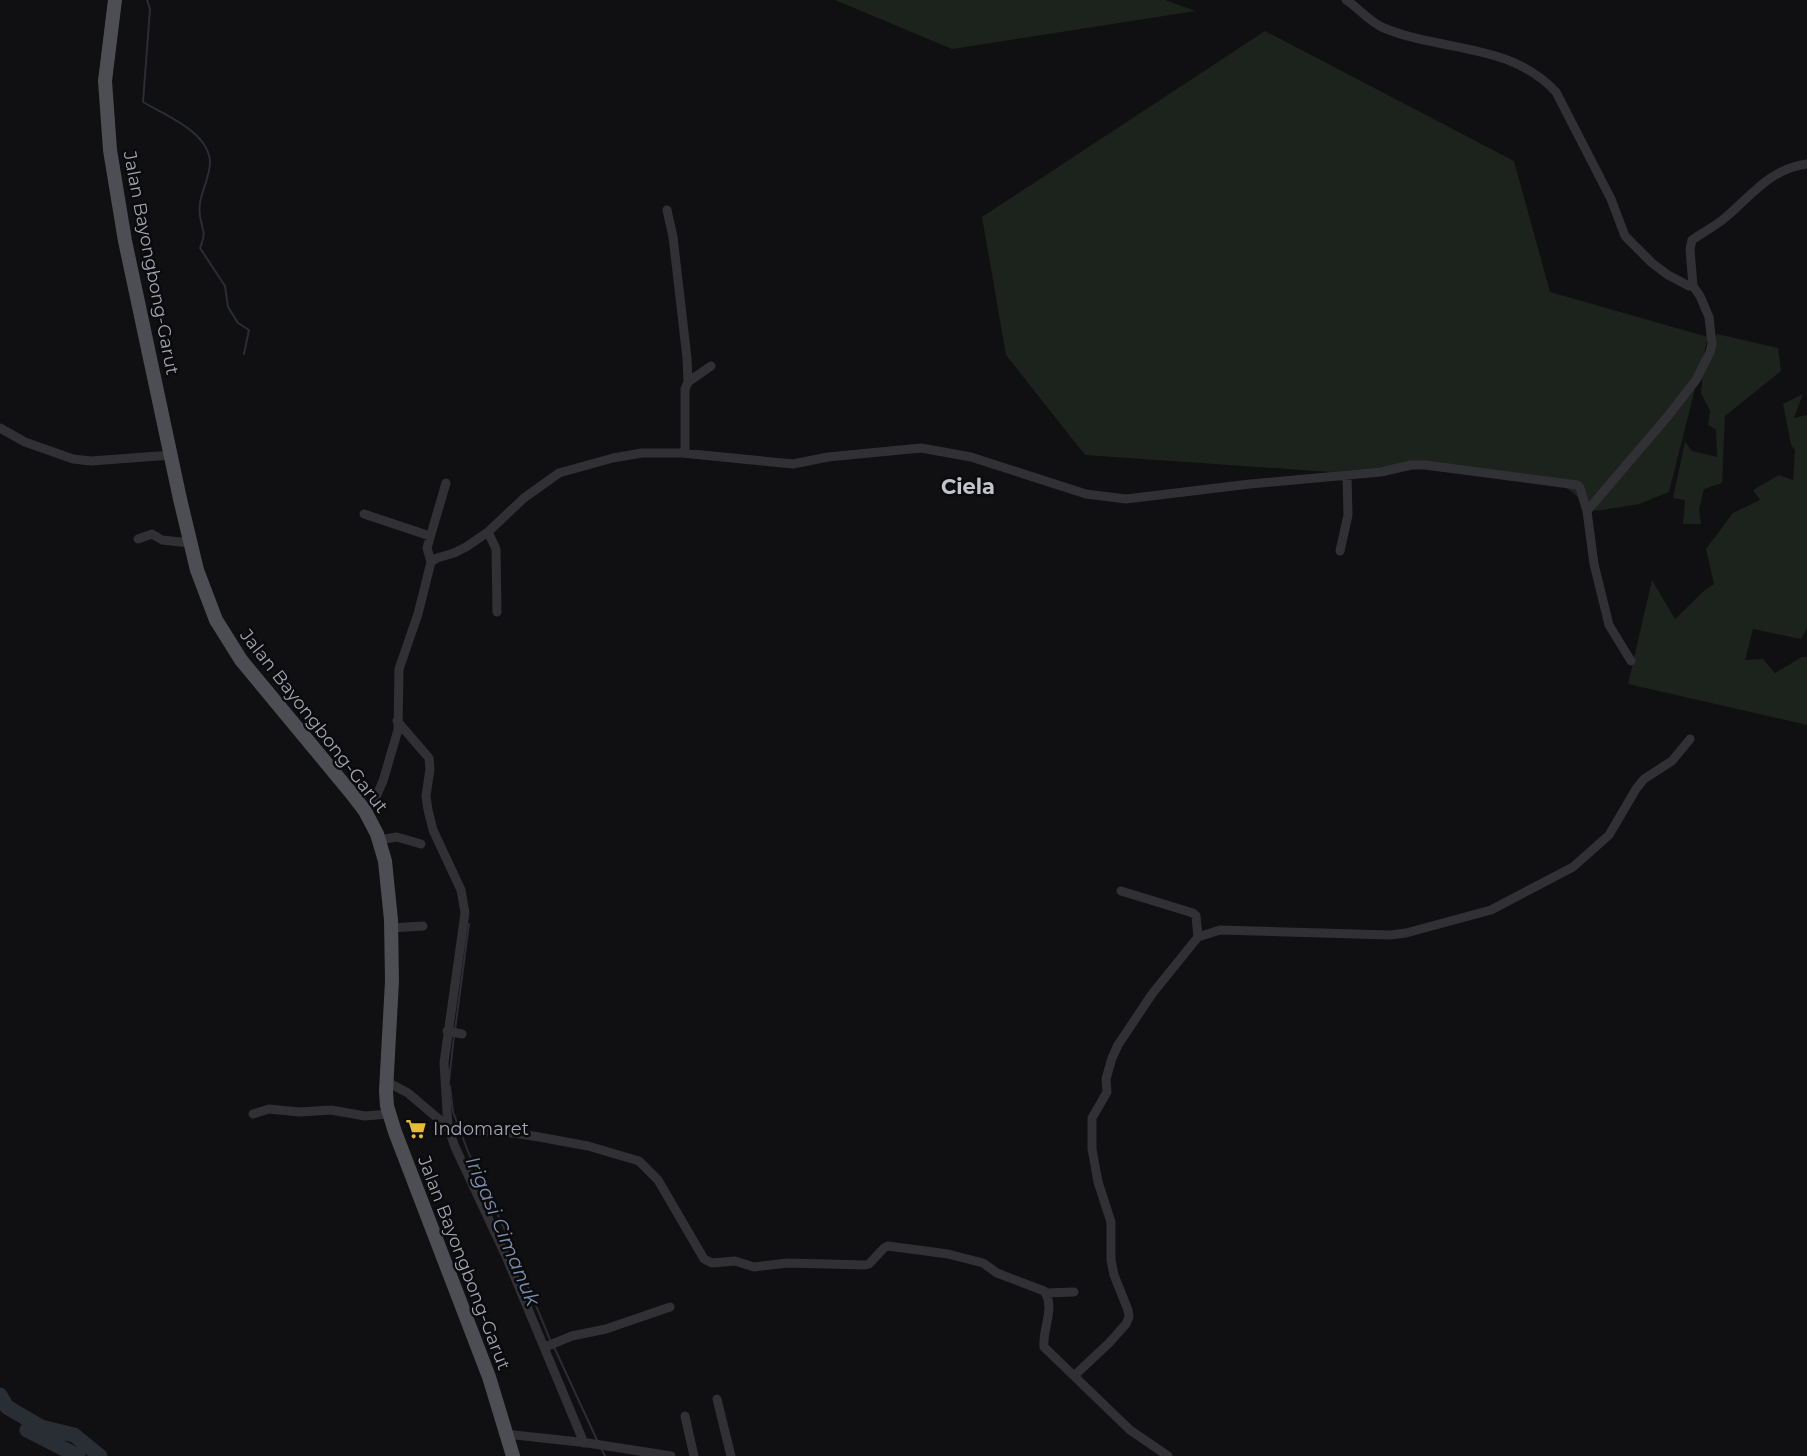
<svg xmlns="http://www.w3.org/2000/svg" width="1807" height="1456" font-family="Montserrat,sans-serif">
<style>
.green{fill:#1c231d}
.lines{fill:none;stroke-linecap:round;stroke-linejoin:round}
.stream{stroke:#292e35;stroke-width:2}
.river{stroke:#292e35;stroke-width:15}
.minor{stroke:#313135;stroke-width:9}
.primary{stroke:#4d4e54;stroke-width:14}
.labels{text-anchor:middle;stroke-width:5;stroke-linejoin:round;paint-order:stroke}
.street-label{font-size:18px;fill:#a1a4b1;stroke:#0b0a0c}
.poi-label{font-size:18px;fill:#a1a4b1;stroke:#0b0a0c;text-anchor:start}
.water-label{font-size:20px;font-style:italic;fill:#798fab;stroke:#0b0a0c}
.quarter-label{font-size:21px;font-weight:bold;fill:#c2c4cd;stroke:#0b0a0c}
</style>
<rect width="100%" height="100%" fill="#100f11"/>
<path class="green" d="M835 0H1165L1196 11 952 49Z
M1265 31 1514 161 1550 292 1708 337 1669 492 1639 504 1596 511 1559 482 1411 465 1330 472 1085 455 1006 355 982 217Z
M1717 334 1778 348 1781 371 1725 416 1722 483 1704 489 1699 509 1701 524H1683L1685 500 1673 498 1685 442 1692 451 1717 457 1716 430 1708 425 1710 411 1701 393 1703 371Z
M1803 394 1794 418 1807 415V628L1801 639 1753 629 1745 660 1763 659 1775 673 1802 657H1807V725L1628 684 1652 580 1675 619 1706 589 1714 584 1706 549 1733 513 1760 500 1753 490 1779 475 1793 480 1795 450 1791 445 1783 404Z"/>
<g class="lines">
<path class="stream" d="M147 0 150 9 143 102C165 115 209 132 210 162 210 176 202 190 200 203 198 216 201 219 203 230 205 235 202 243 200 248L225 286 228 307 238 323 249 330 244 354
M455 1030 469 924
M449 1081 454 1036
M450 1086 453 1112 458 1125
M461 1133 469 1154 504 1228 551 1342
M554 1347 597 1440
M601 1448 605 1456"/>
<path class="river" d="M0 1395 7 1407 41 1427 74 1435 100 1456
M27 1430 78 1456"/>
<path class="minor" d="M1346 0C1359 8 1369 22 1384 28 1441 52 1510 42 1556 92L1611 199 1625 236 1652 263 1668 275 1689 286H1693
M667 210 673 237 687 358 688 382
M0 428 25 442 73 459 91 461 172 455
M685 453V389L688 382 711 366
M1587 511 1668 416 1696 380 1710 352 1712 344 1709 317 1700 296 1693 286 1690 249 1692 240C1703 232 1716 226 1726 217 1753 194 1770 169 1807 164
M364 514 430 536
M488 532 496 549 497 612
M138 539 152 534 162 540 190 543
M1340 551 1348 515 1347 476
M431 562 427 548 446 483
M397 721 429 758 430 769 426 796 428 810 433 830 461 890 465 913 444 1063 448 1127 455 1147 505 1254 584 1443
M365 811 375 799 383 781 398 730 399 669 418 614 431 562 437 558 454 553 466 547 488 532 524 498 559 473 613 458 642 453H682L793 464 828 457 921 448 971 457 1086 494 1126 499 1250 484 1381 472 1411 465H1425L1577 485 1580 488 1587 511 1594 564 1609 625 1631 661
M379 840 397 837 421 844
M1121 891 1193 913 1196 916 1198 937
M391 928 423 926
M447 1031 462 1034
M387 1082 408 1093 448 1127 488 1132 514 1133 539 1137 588 1146 639 1161 658 1180 704 1259 712 1263 735 1261 754 1267 787 1263 865 1265 869 1264 884 1248 888 1246 948 1254 983 1263 997 1273 1044 1291C1056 1307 1042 1329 1044 1347L1130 1430 1168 1456
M253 1114 269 1109 299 1112 331 1110 365 1116 389 1114
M1045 1293 1074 1292
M545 1347 572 1336 606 1329 670 1307
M1075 1375 1109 1343 1126 1324 1129 1317 1128 1310 1114 1275 1111 1260V1222L1098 1182 1092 1149V1118L1107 1092 1106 1079 1112 1058 1118 1045 1152 994 1198 937 1220 930 1390 935 1406 933 1491 910 1573 867 1609 835 1636 789 1644 779 1672 761 1690 739
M717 1399 731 1456
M685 1416 694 1456
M506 1434 588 1443 671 1456"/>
<path class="primary" d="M115 0 105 81 110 150 125 241 180 499 197 570 216 620 241 660 352 794 365 811 377 834 385 861 391 920 392 981 386 1091 387 1106 395 1132 489 1377 513 1456"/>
</g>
<defs>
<g id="supermarket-bare" transform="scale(1.62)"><path d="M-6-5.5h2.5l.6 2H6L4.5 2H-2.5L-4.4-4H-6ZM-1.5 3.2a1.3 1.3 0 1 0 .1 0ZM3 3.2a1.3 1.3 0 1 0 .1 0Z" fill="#e5bc33" stroke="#0b0a0c" stroke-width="2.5" paint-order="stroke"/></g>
</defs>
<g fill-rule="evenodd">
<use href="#supermarket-bare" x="416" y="1129"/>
</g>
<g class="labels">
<g class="street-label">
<text transform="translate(151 263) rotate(79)" y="6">Jalan Bayongbong-Garut</text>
<text transform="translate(314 721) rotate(52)" y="6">Jalan Bayongbong-Garut</text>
<text transform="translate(464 1263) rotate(69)" y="6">Jalan Bayongbong-Garut</text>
</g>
<g class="poi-label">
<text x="433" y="1135">Indomaret</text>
</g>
<g class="water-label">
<text transform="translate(503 1231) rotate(67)" y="7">Irigasi Cimanuk</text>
</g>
<g class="quarter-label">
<text x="968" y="494">Ciela</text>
</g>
</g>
</svg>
